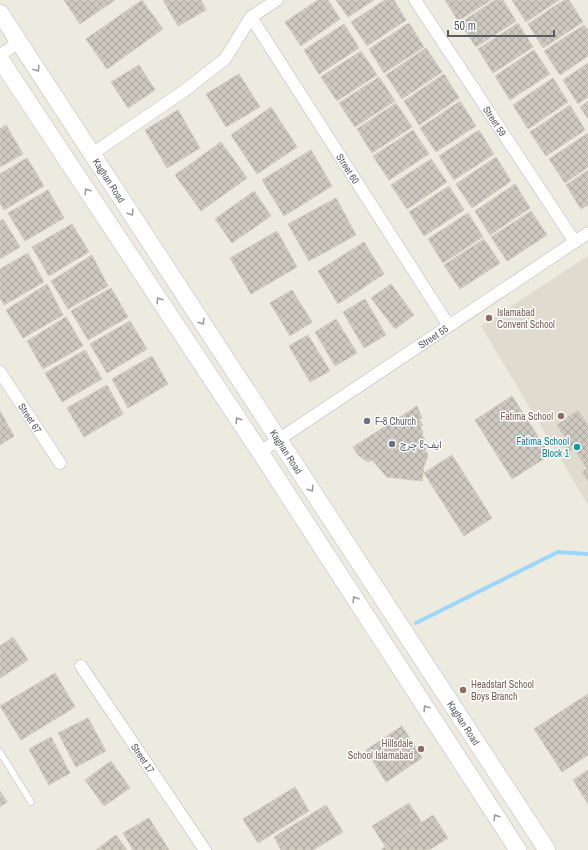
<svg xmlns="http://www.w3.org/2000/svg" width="588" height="850" font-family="'Archivo Narrow',Vazirmatn,sans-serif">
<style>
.education{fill:#dfdccf}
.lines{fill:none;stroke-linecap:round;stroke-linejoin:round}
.stream{stroke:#9dd6ff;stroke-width:4}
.building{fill:url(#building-cross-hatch);stroke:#d2cbbd}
.lane-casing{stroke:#b5b8be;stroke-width:7}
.street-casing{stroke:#b5b8be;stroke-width:13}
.secondary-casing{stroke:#b8bcc3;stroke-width:18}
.lane{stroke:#fff;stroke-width:6}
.street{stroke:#fff;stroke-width:12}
.secondary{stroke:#fff;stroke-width:17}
.oneway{stroke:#9b9ea1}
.education-dot{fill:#8d6e63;stroke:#fff;stroke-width:1.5}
.worship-dot{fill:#6b7280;stroke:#fff;stroke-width:1.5}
.culture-dot{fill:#0f9aa8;stroke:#fff;stroke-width:1.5}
.labels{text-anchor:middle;stroke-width:3;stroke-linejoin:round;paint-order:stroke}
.street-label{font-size:10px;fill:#585d62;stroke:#fff}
.education-label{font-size:10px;fill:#785e54;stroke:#fff;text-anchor:start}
.worship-label{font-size:10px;fill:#5b616d;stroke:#fff;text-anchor:start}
.culture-label{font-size:10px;fill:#0d838f;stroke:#fff;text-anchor:end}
</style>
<defs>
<pattern id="building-cross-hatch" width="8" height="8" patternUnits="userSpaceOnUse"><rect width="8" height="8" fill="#cdc8c0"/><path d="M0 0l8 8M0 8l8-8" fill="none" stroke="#a9a69f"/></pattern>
</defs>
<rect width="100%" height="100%" fill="#edeadf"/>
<path class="education" d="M588 256V505L481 326Z"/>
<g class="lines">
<path class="stream" d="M416 623 558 552 588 554"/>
</g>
<path class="building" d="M64 0H115L80 24Z
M142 0 163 29 107 69 86 39Z
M163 0H201L206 10 178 26Z
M318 0H328L340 19 301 46 285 22Z
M336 0H374L348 17Z
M385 0H394L406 20 367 46 351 22Z
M445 0H491L458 21Z
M495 0H503L516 21 476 47 460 23Z
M512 0H559L526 22Z
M564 0H569L583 22 543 48 528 24Z
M409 23 424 47 384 73 369 49Z
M518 23 533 47 493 73 478 49Z
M344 24 359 48 319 74 304 50Z
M584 25 588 30V56L560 75 544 51Z
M426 48 442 72 402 99 386 75Z
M534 50 550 74 510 100 495 76Z
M361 51 377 75 337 101 321 77Z
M588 63V97L578 104 563 80Z
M139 65 155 90 128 108 111 82Z
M239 74 260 107 226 127 206 94Z
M444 74 459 98 419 125 404 101Z
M379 77 395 101 355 127 339 103Z
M553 78 568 102 528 129 513 105Z
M460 101 476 126 436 152 420 128Z
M588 101V119L580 107Z
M396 103 412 127 372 153 357 129Z
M570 105 585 130 546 156 530 132Z
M271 107 297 147 257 174 231 135Z
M178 110 200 148 167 168 145 130Z
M6 125 23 154 0 167V129Z
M413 130 429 154 389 180 373 156Z
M479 130 494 154 454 180 439 156Z
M588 133V167L565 183 549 159Z
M221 142 247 178 201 211 175 175Z
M311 150 332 186 284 216 262 180Z
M496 157 511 181 472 208 456 184Z
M27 158 44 186 4 210 0 203V174Z
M431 159 447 182 407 209 391 185Z
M588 170V205L581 209 566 185Z
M515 184 530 208 490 235 475 211Z
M449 186 464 210 424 236 409 212Z
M48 190 64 218 25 241 8 213Z
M254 191 271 216 232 243 215 219Z
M336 198 356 235 309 261 288 224Z
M531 211 547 235 507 261 491 237Z
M468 213 483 237 443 263 428 239Z
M3 219 20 247 0 259V221Z
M72 224 89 252 49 276 32 247Z
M277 231 297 267 251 294 230 258Z
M484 239 500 263 460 289 444 265Z
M364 242 384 274 338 304 318 271Z
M28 253 44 282 4 305 0 298V269Z
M92 255 108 286 68 309 51 281Z
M47 284 63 315 23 338 6 310Z
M391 284 414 315 395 329 371 298Z
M111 288 128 317 88 340 71 311Z
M292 290 312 322 290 336 270 303Z
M365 299 386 335 364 348 343 312Z
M66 317 83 346 43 369 27 341Z
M336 319 357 353 335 366 315 332Z
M130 321 147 349 107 373 90 344Z
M308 335 330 371 310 382 289 346Z
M85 350 102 379 62 402 45 373Z
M152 356 168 384 128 408 112 379Z
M107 385 123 414 84 437 67 408Z
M512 396 550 455 512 479 475 420Z
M417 406 422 418 419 420 423 425 420 427 423 432 422 434 425 440 423 442 427 447 425 451 428 454 427 459 424 466 422 481 387 477 372 460 368 462 358 455 353 447Z
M578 410 588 425V481L583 474V471L587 469 574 449 569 451 564 444 563 441 566 439 557 425Z
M0 411 14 436 0 445Z
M452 455 492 518 464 536 424 473Z
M13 637 28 660 0 678V646Z
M55 673 75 707 21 740 0 706Z
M588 694V755L562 772 534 729Z
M88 718 106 751 76 767 58 733Z
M402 726 422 758 386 782 366 750Z
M51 737 70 773 49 785 29 749Z
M111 761 130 788 104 806 85 780Z
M588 770V804L573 780Z
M295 787 309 811 258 843 243 819Z
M0 791 7 802 0 807Z
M409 803 422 823 385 846 372 826Z
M326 805 343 832 313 850H281L274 837Z
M433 815 448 838 429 850H382V849Z
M149 818 152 823 169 850H133L123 833Z
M116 835 127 850H96Z"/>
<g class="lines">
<g class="lane-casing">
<path id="lane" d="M0 752 31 802"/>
</g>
<g class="street-casing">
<g id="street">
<path id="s1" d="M277 0 251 17 449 326"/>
<path id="s2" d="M415 0 575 242"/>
<path d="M0 55 19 42"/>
<path d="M92 154 184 91 225 59 251 17"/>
<path id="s3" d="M0 372 60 463"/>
<path id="s4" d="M260 452 588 233"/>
<path id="s5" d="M81 666 205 850"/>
</g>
</g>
<g class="secondary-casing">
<g id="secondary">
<path id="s6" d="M0 13 547 850"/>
<path d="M0 59 260 452 518 850"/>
</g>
</g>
<use href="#lane" class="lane"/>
<use href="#street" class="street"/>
<use href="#secondary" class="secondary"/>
</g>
<defs><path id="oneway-chevron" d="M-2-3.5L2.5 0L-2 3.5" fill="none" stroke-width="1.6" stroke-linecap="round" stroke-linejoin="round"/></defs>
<g class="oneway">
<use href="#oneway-chevron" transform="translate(37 69) rotate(57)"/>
<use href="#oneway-chevron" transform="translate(87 191) rotate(-123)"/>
<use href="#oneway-chevron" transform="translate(131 213) rotate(57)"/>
<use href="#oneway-chevron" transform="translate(159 300) rotate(-123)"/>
<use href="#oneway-chevron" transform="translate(202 322) rotate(57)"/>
<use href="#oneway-chevron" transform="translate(238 420) rotate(-123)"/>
<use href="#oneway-chevron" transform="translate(311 489) rotate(57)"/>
<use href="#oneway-chevron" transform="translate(355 599) rotate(-123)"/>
<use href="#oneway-chevron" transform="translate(426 708) rotate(-123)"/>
<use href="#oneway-chevron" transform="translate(496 817) rotate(-123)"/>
</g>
<g class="education-dot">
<circle cx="489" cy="318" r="4"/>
<circle cx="561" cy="416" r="4"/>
<circle cx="463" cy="690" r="4"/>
<circle cx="421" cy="749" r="4"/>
</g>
<g class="worship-dot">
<circle cx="367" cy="421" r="4"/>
<circle cx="392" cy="444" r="4"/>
</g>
<circle class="culture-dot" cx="577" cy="447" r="4"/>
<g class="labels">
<g class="street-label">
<text dy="4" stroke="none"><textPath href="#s2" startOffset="145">Street 59</textPath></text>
<text dy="4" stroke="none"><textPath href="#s1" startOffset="211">Street 60</textPath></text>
<text dy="4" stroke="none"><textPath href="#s6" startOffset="200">Kaghan Road</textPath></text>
<text dy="4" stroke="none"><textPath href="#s4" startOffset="208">Street 55</textPath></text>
<text dy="4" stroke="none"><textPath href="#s3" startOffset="55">Street 67</textPath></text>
<text dy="4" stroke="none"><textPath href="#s6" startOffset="524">Kaghan Road</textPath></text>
<text dy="4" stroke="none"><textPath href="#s6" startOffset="848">Kaghan Road</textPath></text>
<text dy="4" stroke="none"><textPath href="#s5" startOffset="111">Street 17</textPath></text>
</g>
<g class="education-label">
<text x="497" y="316">Islamabad<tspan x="497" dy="12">Convent School</tspan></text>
<text x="553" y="420" text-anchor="end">Fatima School</text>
<text x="471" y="688">Headstart School<tspan x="471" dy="12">Boys Branch</tspan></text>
<text x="413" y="747" text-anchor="end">Hillsdale<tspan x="413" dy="12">School Islamabad</tspan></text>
</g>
<g class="worship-label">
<text x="375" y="425">F-8 Church</text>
<text x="400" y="448">ایف-8 چرچ</text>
</g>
<g class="culture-label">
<text x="569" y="445">Fatima School<tspan x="569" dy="12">Block 1</tspan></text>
</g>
</g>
<path d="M448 30v6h106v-6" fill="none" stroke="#585d62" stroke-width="2"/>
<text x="454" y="30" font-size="12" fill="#585d62" stroke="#ffffff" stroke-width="3" paint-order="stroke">50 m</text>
</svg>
